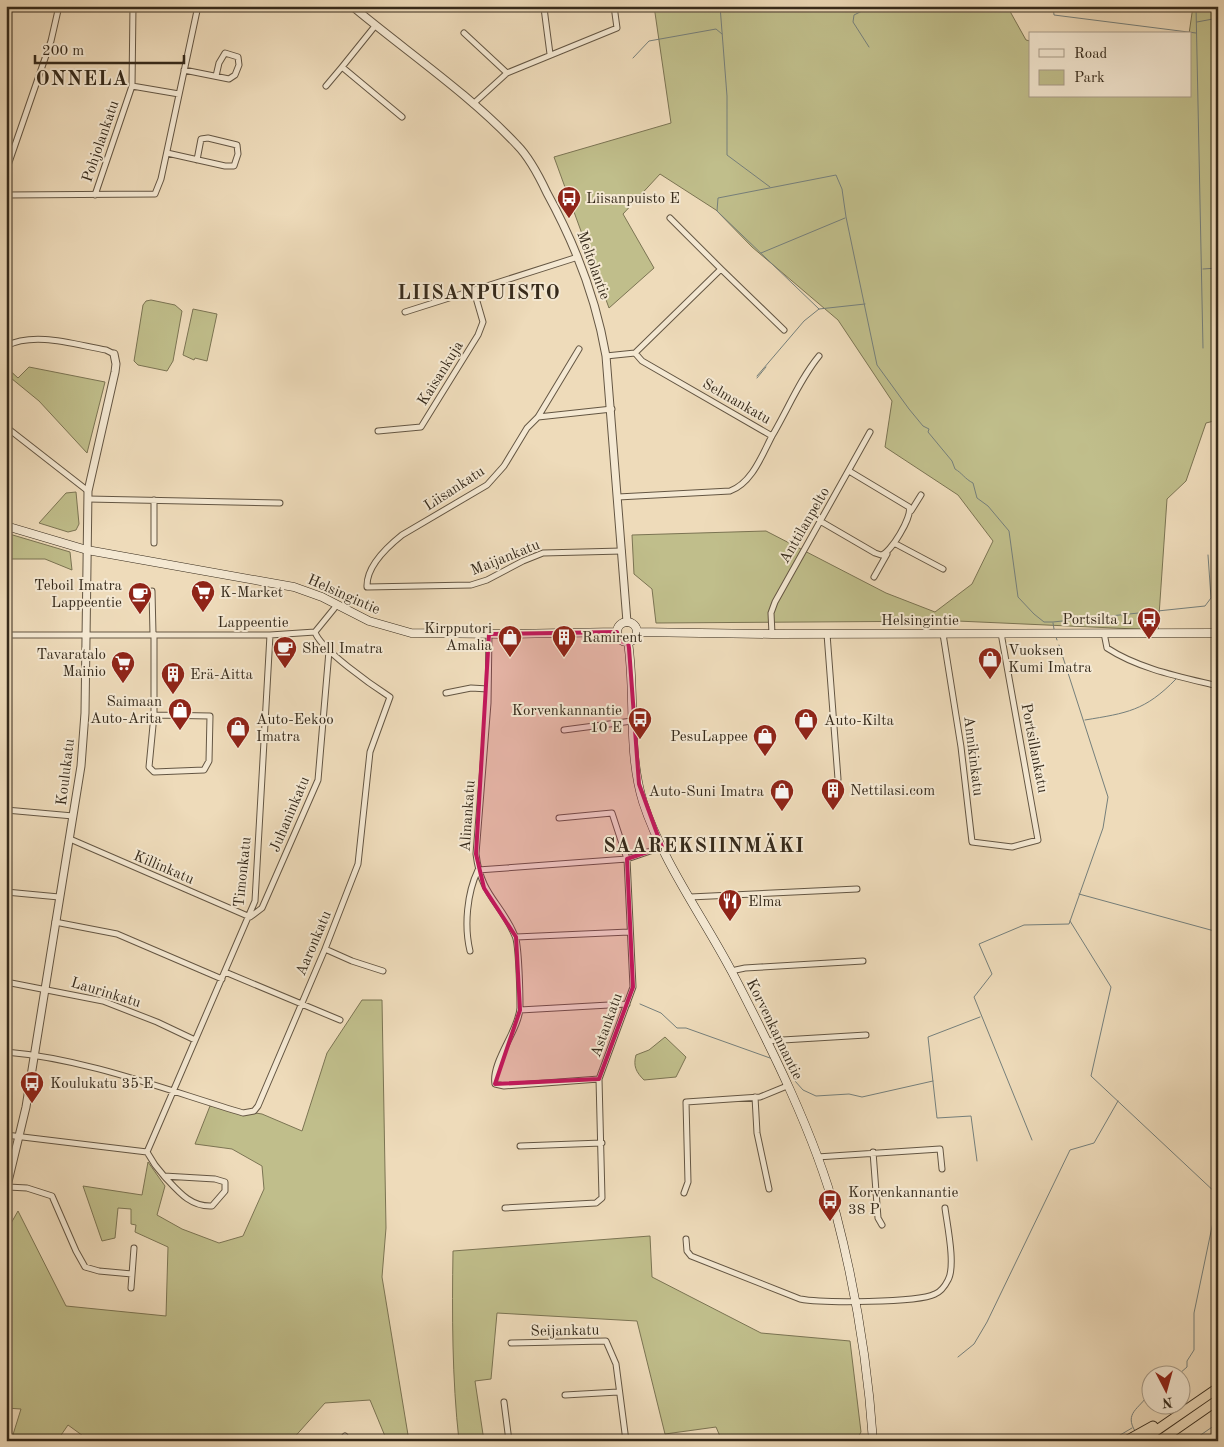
<svg xmlns="http://www.w3.org/2000/svg" width="1224" height="1447" font-family="'Old Standard TT',serif">
<style>
.green{fill:#c0be8b;stroke:#7b7453}
.lines{fill:none;stroke-linecap:round;stroke-linejoin:round}
.stream{stroke:#757f7b;stroke-width:1}
.minor-casing{stroke:#645643;stroke-width:7}
.tertiary-casing{stroke:#645643;stroke-width:9}
.secondary-casing{stroke:#362a1b;stroke-width:9}
.trunk-casing{stroke:#362a1b;stroke-width:11}
.minor{stroke:#f4e8d2;stroke-width:5}
.tertiary{stroke:#f4e8d2;stroke-width:7}
.secondary{stroke:#f4e8d2;stroke-width:8}
.trunk{stroke:#eedbba;stroke-width:9}
.marked{fill:#c2185b;fill-opacity:0.2;stroke:#c2185b;stroke-width:4;stroke-linejoin:round}
.labels{text-anchor:middle;stroke-width:4;stroke-linejoin:round;paint-order:stroke}
.street-label{font-size:15px;fill:#362a1b;stroke:#f4e8d2}
.poi-label{font-size:15px;fill:#362a1b;stroke:#f4e8d2;text-anchor:start}
.district-label{font-size:20px;font-weight:bold;letter-spacing:1px;fill:#362a1b;stroke:#f4e8d2}
</style>
<rect width="100%" height="100%" fill="#eedbba"/>
<filter id="stains"><feTurbulence type="fractalNoise" baseFrequency=".004" numOctaves="4"/><feColorMatrix values="0 0 0 0 .2 0 0 0 0 .09 0 0 0 0 .02 0 0 0 .5 -.17"/></filter>
<radialGradient id="worn" r=".72"><stop offset=".6" stop-color="#630" stop-opacity="0"/><stop offset="1" stop-color="#630" stop-opacity=".3"/></radialGradient>
<path class="green" d="M654 6H1007L1026 40 1030 41V96H1190L1189 34 1193 6H1218V420L1206 423 1186 481 1167 499 1158 630 957 621 656 623 652 589 634 574 632 535 766 531 886 593 935 612 972 584 993 541 958 495 885 447 892 401 838 320 752 247 716 210 660 174 623 214 654 268 609 308 554 157 671 123Z
M151 300 175 305 182 311 173 361 167 371 138 365 134 361 143 305 146 301Z
M193 309 217 314 207 361 195 358 194 360 183 355Z
M6 367 18 378 29 367 105 382 87 453 39 401 6 374Z
M76 492 79 524 76 530 68 532 39 523 66 493Z
M6 533 70 552 72 570 45 559H6Z
M362 1000H382L386 1228 382 1277 409 1441H387L370 1400 325 1403 291 1441H90L68 1425 57 1441H11L21 1409 6 1408V1232L18 1211 66 1306 166 1316 168 1247 135 1232 136 1225 131 1224V1209L118 1208 115 1238 102 1241 83 1186 142 1195 148 1162 165 1186 157 1215 182 1229 219 1243 243 1236 264 1189 262 1166 232 1149 195 1144 210 1106 262 1114 302 1131 327 1053Z
M665 1037 686 1057 676 1077 644 1080C636 1072 633 1066 636 1055L649 1050Z
M650 1236 652 1277 761 1333 850 1341 861 1432 856 1441H722L716 1427 665 1434 637 1321 497 1313 491 1379 475 1381 484 1441H459C452 1378 452 1314 453 1251Z"/>
<g class="lines">
<path class="stream" d="M720 6 727 96V155L770 187
M1053 6 1054 15 1196 33
M1196 6 1203 348
M1197 22 1218 18
M869 47 853 22 854 15 872 6
M633 58 649 41 716 29 722 34
M761 253 845 218
M1203 269 1218 268
M819 309 717 211 718 198 836 175 842 189 846 217 877 365 909 409 923 426 929 429 928 432 952 461 955 469C962 473 965 479 973 483L977 498 988 506 1009 531 1018 597 1034 614 1044 622H1053L1205 606 1211 598 1208 555
M757 376 804 321 819 309 865 304
M757 378 766 367
M1053 623 1054 629
M1056 637 1057 640
M1085 720C1127 713 1145 711 1176 679
M1079 894 1218 932
M1070 921 1111 987 1091 1076 1218 1195
M640 1004 661 1013 677 1028H686L770 1058
M795 1081 803 1090 816 1096 849 1094 862 1097 933 1081
M1032 1140 974 997 992 974 979 944 1024 925 1069 924 1103 828 1108 797 1059 645
M977 1161 971 1116 937 1118 928 1037 980 1017
M958 1357 974 1344 987 1322 1070 1150 1094 1143 1118 1101
M1179 1374 1187 1367V1361L1194 1350V1313L1218 1198
M1135 1431C1124 1413 1139 1409 1148 1395
M1110 1441 1132 1428
M1192 1441 1218 1423"/>
<g class="minor-casing">
<path id="minor" d="M544 8 550 54
M375 26 342 67 402 117
M464 33 507 73
M184 70 229 79 235 75 239 65 238 57 225 53 219 63 216 76
M132 86 179 94
M326 86 342 67
M473 104 507 73 617 28 614 6
M167 153 225 166H234L238 154 237 145 208 138 201 139 197 160
M6 171 51 41 59 6
M6 195 155 194 161 179 198 6
M95 195 132 86 133 6
M721 269 784 330
M405 312 578 257
M6 346C35 331 76 345 106 350L114 354
M579 349 538 417 527 428 504 466 487 485 402 535C387 547 366 566 367 587L471 585 487 580 523 561 543 553 622 551
M635 353 721 269 670 218
M606 356 635 353 642 361 772 436C762 455 752 483 730 491L618 497
M538 417 612 409
M6 427 88 491
M378 431 421 427 478 335 483 322 474 291
M772 436C788 409 800 379 819 356
M88 499 280 503
M911 511 921 495
M820 521 875 553 881 555C890 554 913 516 909 507L849 471
M154 543V500
M894 543 943 569
M6 567V740
M874 577 887 554
M152 591 153 634
M1104 633 1107 648C1139 669 1181 677 1218 686
M154 634V715L149 767 154 772 204 770 209 761 210 716 154 715
M489 634 488 703 476 854C481 896 501 902 515 936 519 944 520 996 520 1008 519 1030 491 1062 495 1084L504 1086 599 1079
M772 634 771 613 775 602 870 432
M827 634 838 779
M943 634 961 747 972 842 1012 847 1038 840 1001 633
M6 635H270L315 632 337 605
M446 693 471 688 488 689
M564 730 632 721
M6 810 73 816
M70 839 250 917 262 908 318 780 329 651
M6 892 59 897
M690 897 857 889
M55 922 117 934 222 979
M516 937 629 932
M325 949 352 961 383 971
M470 951C464 926 467 893 478 870L627 859 662 847
M731 971 745 968 863 961
M225 972 340 1020
M6 982 103 1001 157 1022 195 1040
M520 1010 627 1004
M766 1041 866 1035
M6 1052C87 1059 166 1090 243 1113L254 1111 258 1106 325 949 358 864 370 752 390 697C373 686 320 649 315 632
M755 1097 757 1133 769 1189
M6 1135 147 1152
M520 1146 602 1143
M147 1152 255 901 270 635
M147 1152 155 1165 164 1176 215 1179 225 1182V1191L212 1206C190 1207 178 1191 164 1176
M873 1152 878 1218 882 1225
M817 1157 940 1149 942 1169
M8 1187 27 1188 52 1196 76 1251 85 1267 99 1271 132 1274
M684 1193 688 1182 686 1102 760 1097 787 1086
M505 1208 596 1203 602 1198 599 1079 633 987 627 859 612 813 559 818
M686 1239 687 1251 691 1256 800 1299C822 1303 917 1303 935 1294 940 1292 945 1286 948 1280 956 1266 947 1224 945 1208
M131 1288 134 1248
M511 1343 606 1341 616 1364 626 1441
M565 1395 618 1392
M504 1402 509 1441
M341 1441 345 1436"/>
</g>
<g class="tertiary-casing">
<path id="tertiary" d="M352 6C407 52 468 93 517 145 530 158 539 176 547 193 575 244 596 298 606 356L627 622
M6 1190 26 1107 81 766 85 713 88 491 115 372 116 364 114 354"/>
</g>
<g class="secondary-casing">
<path id="secondary" d="M6 526 87 550 294 587 322 597 369 621 411 633 504 634 617 632
M617 632a10 10 0 1 1 20 0a10 10 0 1 1-20 0Z
M637 632 772 634 1218 633
M628 642C636 695 627 750 643 802 662 861 703 917 732 972 770 1045 815 1135 836 1214 855 1287 868 1365 873 1441"/>
</g>
<g class="trunk-casing">
<path id="trunk" d="M1126 1441 1153 1426
M1141 1441 1218 1388
M1159 1441 1218 1400"/>
</g>
<use href="#minor" class="minor"/>
<use href="#tertiary" class="tertiary"/>
<use href="#secondary" class="secondary"/>
<use href="#trunk" class="trunk"/>
</g>
<path class="marked" d="M617 632 619 641 628 642 629 648 639 784 662 847 627 859 633 987 599 1079 495 1084 520 1010 516 937 484 888 476 854 489 634Z"/>
<defs>
<g id="bus-pin" transform="scale(1.25)"><path d="M0 17L-7.5 6A9.5 9.5 0 1 1 7.5 6Z" fill="#8f2418" stroke="#f4e8d2"/><path d="M-5-6H5V4H4V6H2V4H-2V6H-4V4H-5ZM-3.5-4V0h7V-4ZM-3.5 1.2v1.5H-2V1.2ZM2 1.2v1.5H3.5V1.2Z" fill="#fff"/></g>
<g id="supermarket-pin" transform="scale(1.25)"><path d="M0 17L-7.5 6A9.5 9.5 0 1 1 7.5 6Z" fill="#8f2418" stroke="#f4e8d2"/><path d="M-6-5.5h2.5l.6 2H6L4.5 2H-2.5L-4.4-4H-6ZM-1.5 3.2a1.3 1.3 0 1 0 .1 0ZM3 3.2a1.3 1.3 0 1 0 .1 0Z" fill="#fff"/></g>
<g id="cafe-pin" transform="scale(1.25)"><path d="M0 17L-7.5 6A9.5 9.5 0 1 1 7.5 6Z" fill="#8f2418" stroke="#f4e8d2"/><path d="M-5.5-4.5H6V0H3Q3 3.5 0 3.5H-2.5Q-5.5 3.5-5.5 0ZM3-3.2v2h1.7v-2ZM-6 4.5H4V6H-6Z" fill="#fff"/></g>
<g id="shop-pin" transform="scale(1.25)"><path d="M0 17L-7.5 6A9.5 9.5 0 1 1 7.5 6Z" fill="#8f2418" stroke="#f4e8d2"/><path d="M-5-2.5h2.3a2.7 3.5 0 0 1 5.4 0H5L5.5 6h-11ZM-1.5-2.5h3a1.5 2.3 0 0 0-3 0Z" fill="#fff"/></g>
<g id="building-pin" transform="scale(1.25)"><path d="M0 17L-7.5 6A9.5 9.5 0 1 1 7.5 6Z" fill="#8f2418" stroke="#f4e8d2"/><path d="M-4-6H4V6H1V3H-1V6H-4ZM-2.5-4.3h1.7v1.8h-1.7ZM.8-4.3h1.7v1.8H.8ZM-2.5-1h1.7V.8h-1.7ZM.8-1h1.7V.8H.8Z" fill="#fff"/></g>
<g id="restaurant-pin" transform="scale(1.25)"><path d="M0 17L-7.5 6A9.5 9.5 0 1 1 7.5 6Z" fill="#8f2418" stroke="#f4e8d2"/><path d="M-5-6h1v4h1v-4h1v4h1v-4h1v5L-1.5 .5V6h-2V.5L-5-1ZM5-6V6H3V1.5H1.5Q1.5-4 5-6Z" fill="#fff"/></g>
</defs>
<g fill-rule="evenodd">
<use href="#bus-pin" x="569" y="198"/>
<use href="#supermarket-pin" x="203" y="592"/>
<use href="#cafe-pin" x="140" y="594"/>
<use href="#bus-pin" x="1149" y="619"/>
<use href="#shop-pin" x="510" y="637"/>
<use href="#building-pin" x="564" y="637"/>
<use href="#cafe-pin" x="285" y="648"/>
<use href="#shop-pin" x="990" y="659"/>
<use href="#supermarket-pin" x="123" y="663"/>
<use href="#building-pin" x="173" y="674"/>
<use href="#shop-pin" x="180" y="710"/>
<use href="#bus-pin" x="640" y="719"/>
<use href="#shop-pin" x="806" y="720"/>
<use href="#shop-pin" x="238" y="728"/>
<use href="#shop-pin" x="765" y="736"/>
<use href="#building-pin" x="833" y="790"/>
<use href="#shop-pin" x="782" y="791"/>
<use href="#restaurant-pin" x="730" y="901"/>
<use href="#bus-pin" x="32" y="1083"/>
<use href="#bus-pin" x="830" y="1201"/>
</g>
<g class="labels">
<g class="street-label">
<text transform="translate(100 141) rotate(-71)" y="5">Pohjolankatu</text>
<text transform="translate(594 265) rotate(70)" y="5">Meltolantie</text>
<text transform="translate(440 373) rotate(-58)" y="5">Kaisankuja</text>
<text transform="translate(737 401) rotate(30)" y="5">Selmankatu</text>
<text transform="translate(454 488) rotate(-33)" y="5">Liisankatu</text>
<text transform="translate(804 525) rotate(-60)" y="5">Anttilanpelto</text>
<text transform="translate(505 557) rotate(-22)" y="5">Maijankatu</text>
<text transform="translate(344 594) rotate(24)" y="5">Helsingintie</text>
<text x="920" y="625">Helsingintie</text>
<text x="253" y="627">Lappeentie</text>
<text transform="translate(1035 748) rotate(79)" y="5">Portsillankatu</text>
<text transform="translate(974 756) rotate(83)" y="5">Annikinkatu</text>
<text transform="translate(65 772) rotate(-83)" y="5">Koulukatu</text>
<text transform="translate(289 814) rotate(-67)" y="5">Juhaninkatu</text>
<text transform="translate(467 816) rotate(-86)" y="5">Alinankatu</text>
<text transform="translate(164 867) rotate(23)" y="5">Killinkatu</text>
<text transform="translate(242 872) rotate(-84)" y="5">Timonkatu</text>
<text transform="translate(313 943) rotate(-67)" y="5">Aaronkatu</text>
<text transform="translate(106 992) rotate(17)" y="5">Laurinkatu</text>
<text transform="translate(606 1025) rotate(-70)" y="5">Astankatu</text>
<text transform="translate(775 1029) rotate(64)" y="5">Korvenkannantie</text>
<text transform="translate(565 1330) rotate(-1)" y="5">Seijankatu</text>
</g>
<g class="poi-label">
<text x="586" y="203">Liisanpuisto E</text>
<text x="122" y="590" text-anchor="end">Teboil Imatra<tspan x="122" dy="17">Lappeentie</tspan></text>
<text x="220" y="597">K-Market</text>
<text x="1132" y="624" text-anchor="end">Portsilta L</text>
<text x="492" y="633" text-anchor="end">Kirpputori<tspan x="492" dy="17">Amalia</tspan></text>
<text x="582" y="642">Ramirent</text>
<text x="302" y="653">Shell Imatra</text>
<text x="1008" y="655">Vuoksen<tspan x="1008" dy="17">Kumi Imatra</tspan></text>
<text x="106" y="659" text-anchor="end">Tavaratalo<tspan x="106" dy="17">Mainio</tspan></text>
<text x="190" y="679">Erä-Aitta</text>
<text x="162" y="706" text-anchor="end">Saimaan<tspan x="162" dy="17">Auto-Arita</tspan></text>
<text x="622" y="715" text-anchor="end">Korvenkannantie<tspan x="622" dy="17">10 E</tspan></text>
<text x="256" y="724">Auto-Eekoo<tspan x="256" dy="17">Imatra</tspan></text>
<text x="824" y="725">Auto-Kilta</text>
<text x="748" y="741" text-anchor="end">PesuLappee</text>
<text x="850" y="795">Nettilasi.com</text>
<text x="764" y="796" text-anchor="end">Auto-Suni Imatra</text>
<text x="748" y="906">Elma</text>
<text x="50" y="1088">Koulukatu 35 E</text>
<text x="848" y="1197">Korvenkannantie<tspan x="848" dy="17">38 P</tspan></text>
</g>
<g class="district-label">
<text x="82" y="85">ONNELA</text>
<text x="479" y="299">LIISANPUISTO</text>
<text x="704" y="852">SAAREKSIINMÄKI</text>
</g>
</g>
<rect width="1224" height="1447" fill="none" stroke="#eedbba" stroke-width="25"/>
<rect x="8" y="8" width="1209" height="1432" fill="none" stroke="#362a1b" stroke-width="2.5"/>
<rect x="12" y="12" width="1199" height="1422" fill="none" stroke="#362a1b"/>
<rect x="1029" y="32" width="162" height="65" fill="#f4e8d2" stroke="#a89c89"/>
<rect x="1039" y="49" width="25" height="8" fill="#f4e8d2" stroke="#a89c89"/>
<text x="1074" y="58" font-size="15" fill="#362a1b">Road</text>
<rect x="1039" y="70" width="25" height="15" fill="#c0be8b" stroke="#a89c89"/>
<text x="1074" y="82" font-size="15" fill="#362a1b">Park</text>
<g transform="translate(1166 1390) rotate(174)"><circle r="24" fill="#f4e8d2" stroke="#a89c89"/>
<path d="M0-4L9 19L0 12L-9 19Z" fill="#8f2418"/>
<text y="-8" font-size="14" font-weight="bold" text-anchor="middle" fill="#362a1b">N</text>
</g>
<path d="M35 55v8h149v-8" fill="none" stroke="#362a1b" stroke-width="2.5"/>
<text x="42" y="55" font-size="15" fill="#362a1b" stroke="#f4e8d2" stroke-width="4" paint-order="stroke">200 m</text>
<rect width="100%" height="100%" filter="url(#stains)"/>
<rect width="100%" height="100%" fill="url(#worn)"/>
</svg>
